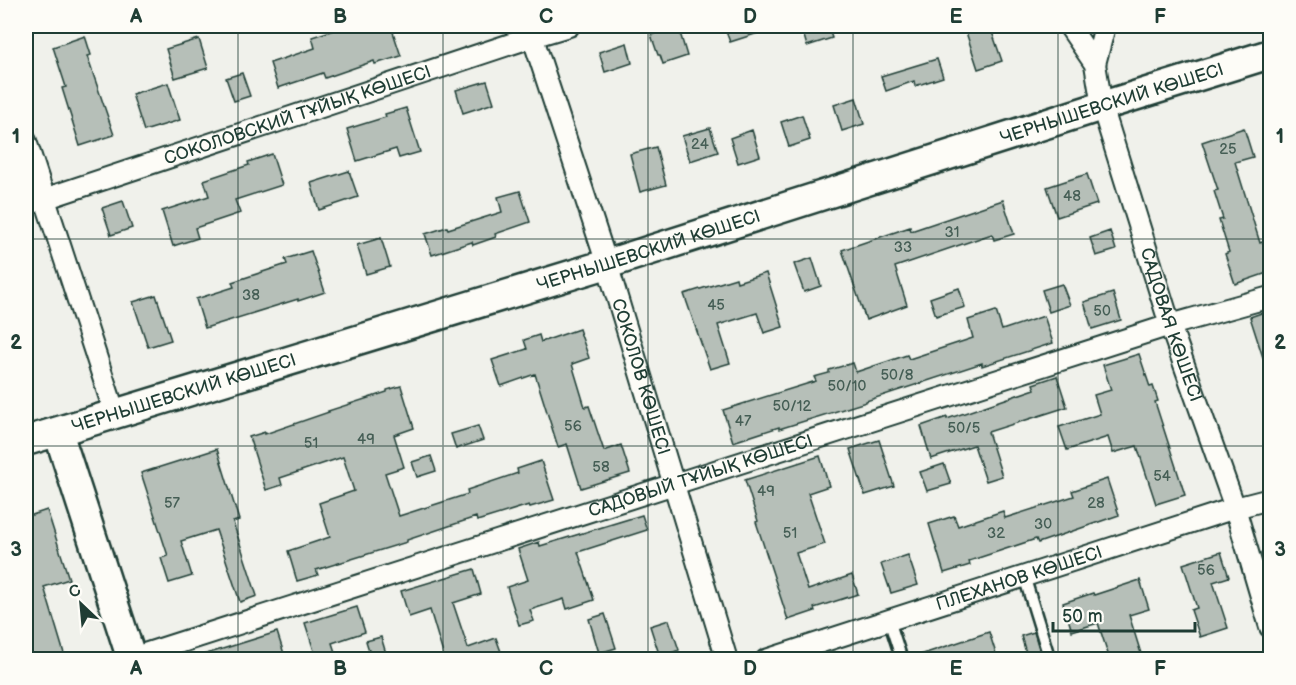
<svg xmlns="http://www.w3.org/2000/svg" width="1296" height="685" font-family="'Balsamiq Sans',sans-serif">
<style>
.building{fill:#b6bfb8;stroke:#1f3d34;stroke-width:1.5}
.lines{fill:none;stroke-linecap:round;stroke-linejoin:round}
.lane-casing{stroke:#1f3d34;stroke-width:15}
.street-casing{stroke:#1f3d34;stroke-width:24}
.secondary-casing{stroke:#1f3d34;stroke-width:33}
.lane{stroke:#fdfcf7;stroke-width:10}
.street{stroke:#fdfcf7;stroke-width:20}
.secondary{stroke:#fdfcf7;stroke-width:28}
.grid{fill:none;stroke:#1f3d34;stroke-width:1.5;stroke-opacity:0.55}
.labels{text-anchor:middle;stroke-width:4.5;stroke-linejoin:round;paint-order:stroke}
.number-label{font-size:15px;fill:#455e55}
.street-label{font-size:18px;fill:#1f3d34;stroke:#fdfcf7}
.neatline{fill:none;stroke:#1f3d34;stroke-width:2}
.grid-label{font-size:20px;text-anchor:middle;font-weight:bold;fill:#1f3d34}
</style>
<rect width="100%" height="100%" fill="#f0f1eb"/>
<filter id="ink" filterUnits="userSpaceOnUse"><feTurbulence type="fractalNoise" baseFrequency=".0167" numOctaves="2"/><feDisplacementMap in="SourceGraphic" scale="12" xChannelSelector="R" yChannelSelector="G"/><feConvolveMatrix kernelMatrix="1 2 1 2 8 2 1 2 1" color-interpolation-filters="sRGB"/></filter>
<g filter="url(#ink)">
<path class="building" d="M346 26H391L401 56 375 64 374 61 325 78 323 73 278 88 270 63 315 48 312 37Z
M678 26 687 56 663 64 660 55H658L651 35Z
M724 26H771V29L730 42Z
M801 26H828L832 38 807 46Z
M964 26H990L1002 61 978 69Z
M85 36 91 55 87 56 114 135 80 146 62 88 66 87 53 47Z
M199 39 208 68 175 78 166 49Z
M627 43 632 63 605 72 599 52Z
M937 59 943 77 915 86 914 81 886 91 881 76Z
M242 73 250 96 234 101 226 78Z
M487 81 494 103 463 113 456 90Z
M168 83 180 120 144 131 132 94Z
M856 98 864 124 842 131 834 105Z
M406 108 420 152 399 158 396 149 357 161 347 129 386 117 385 114Z
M802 115 810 140 789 147 781 122Z
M710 128 718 152 690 161 682 136Z
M1244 128 1253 157 1235 162 1260 243 1267 240 1270 252V272L1235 284 1225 254 1229 252 1219 220 1223 219 1214 191 1218 190 1202 142Z
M752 130 760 156 738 163 730 138Z
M656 147 666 185 640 192 630 154Z
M272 154 282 185 235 200 240 213 195 228 198 238 173 246 162 211 209 196 204 180 249 165 248 162Z
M349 171 358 197 319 210 311 183Z
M1087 174 1097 204 1057 217 1047 187Z
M520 191 530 222 495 234 496 237 473 245 472 242 432 255 425 234 447 227 448 229 502 212 498 197Z
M1003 200 1014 234 994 240 992 234 895 267 907 305 866 320 842 250 910 227 911 231Z
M123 201 132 228 111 235 102 208Z
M1110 231 1116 250 1096 256 1090 238Z
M381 238 390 267 366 274 357 245Z
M311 251 325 292 298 301V299L205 328 196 299 234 287 232 282 287 264 285 259Z
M812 258 821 286 804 292 794 264Z
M766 273 783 327 764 333 757 313 718 325 730 363 710 369 684 294 736 278 737 282Z
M1062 284 1070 305 1049 312 1042 290Z
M959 288 965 307 936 316 930 298Z
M1113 293 1121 320 1092 329 1084 302Z
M156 295 171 340 148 347 133 302Z
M1270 310V369L1267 370 1250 317Z
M996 311 1002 330 1044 316 1053 343 982 366V363L866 401V402L779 429V427L733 442 723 410 816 381 814 377 829 373V370L853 363 856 372 907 355 909 359 973 338 968 320Z
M579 329 589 358 572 364 585 407 589 406 604 451 621 445 630 473 581 488 567 444 558 447 535 374 501 386 492 360 527 349 524 340 539 335 541 342Z
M1139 354 1150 387 1153 386 1158 401 1155 402 1185 495 1156 504 1137 446 1113 453 1108 437 1067 450 1059 427 1100 414 1094 395 1111 390 1103 365Z
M1057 376 1067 407 988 432 1002 476 986 481 974 445 931 459 921 426 947 417V419L1035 389 1033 384Z
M401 386 414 428 394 435 404 467 385 473 399 516 468 494 467 490 518 473 517 469 541 461 554 500 530 507 529 505 477 521 476 517 407 540V542L316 570 318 575 297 581 288 551 330 537 319 503 354 491 343 457 280 478 282 485 266 490 249 437 265 432V434L329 412 328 411 387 392V390Z
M478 426 483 440 456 449 451 434Z
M879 440 894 486 865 495 850 449Z
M217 449 239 520 233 522 257 596 240 602 216 530 181 541 192 576 169 583 161 558 168 556 141 473Z
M431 456 436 471 417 477 412 462Z
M820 456 829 486 808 493 825 544 796 553 808 590 852 575 858 594 814 608 815 611 788 620 756 522 758 521 745 480Z
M944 464 951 484 927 491 920 472Z
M1107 479 1119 515 1038 543 1036 539 969 561 970 565 944 573 929 524 954 516 958 526 1003 511 1005 518 1074 496 1072 491Z
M47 510 69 579 44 587 66 660H26V517Z
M642 515 647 530 578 552 594 600 567 609 564 599 530 610 534 621 519 625 507 587 528 580 518 549 539 542 540 546Z
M1221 552 1229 577 1213 582 1228 628 1200 637 1191 610 1197 608 1183 564Z
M908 555 918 585 891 593 881 564Z
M474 569 481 594 453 603 468 648 496 638 504 660H443L444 657 430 610 409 617 401 591Z
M1140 580 1149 609 1129 615 1143 660H1110L1098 623 1072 631 1063 603 1093 593 1094 595Z
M357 607 365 632 332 643 336 655 323 660H317L305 623Z
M605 614 616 648 599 653 589 619Z
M669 620 679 650 660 657 650 626Z
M277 632 286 660H201L200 656Z
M989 632 998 660H918L917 656Z
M1034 632 1040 652 1027 656 1021 636Z
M381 637 388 660H372L366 641Z"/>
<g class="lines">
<g class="lane-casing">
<path id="lane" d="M1024 576 1050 660
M889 620 902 660"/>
</g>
<g class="street-casing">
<g id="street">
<path id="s1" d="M529 26 607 264 727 660"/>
<path id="s2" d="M1069 26 1095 64 1102 106 1170 325 1235 508 1270 627"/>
<path d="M1095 64 1105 26"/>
<path d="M26 141 115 414"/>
<path id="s3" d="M26 205 532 37 569 26"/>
<path id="s4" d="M132 658 1170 325 1270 297"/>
<path id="s5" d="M766 660 1235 508 1270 499"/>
</g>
</g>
<g class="secondary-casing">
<g id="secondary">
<path d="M58 432 132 660"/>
<path id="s6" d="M26 441 607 264 1102 106 1270 54"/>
</g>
</g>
<use href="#lane" class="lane"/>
<use href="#street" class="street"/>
<use href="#secondary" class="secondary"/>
</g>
</g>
<path class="grid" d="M238 26V660M443 26V660M648 26V660M853 26V660M1058 26V660M26 239H1270M26 446H1270"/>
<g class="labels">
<g class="number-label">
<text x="700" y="149">24</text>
<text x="1228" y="154">25</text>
<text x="1072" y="201">48</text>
<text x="952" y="237">31</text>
<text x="903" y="252">33</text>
<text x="251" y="300">38</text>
<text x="716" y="310">45</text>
<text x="1102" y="316">50</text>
<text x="897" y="380">50/8</text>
<text x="847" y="391">50/10</text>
<text x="792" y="411">50/12</text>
<text x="743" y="426">47</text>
<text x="573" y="431">56</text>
<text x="964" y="433">50/5</text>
<text x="366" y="444">49</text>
<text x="311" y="448">51</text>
<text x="601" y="472">58</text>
<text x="1162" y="481">54</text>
<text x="766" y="496">49</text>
<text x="172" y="508">57</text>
<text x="1096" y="508">28</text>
<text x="1043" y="529">30</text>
<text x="790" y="538">51</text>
<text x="996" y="538">32</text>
<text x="1206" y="575">56</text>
</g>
<g class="street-label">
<text dy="6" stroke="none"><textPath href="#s6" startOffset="1137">ЧЕРНЫШЕВСКИЙ КӨШЕСІ</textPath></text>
<text dy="6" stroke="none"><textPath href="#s3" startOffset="286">СОКОЛОВСКИЙ ТҰЙЫҚ КӨШЕСІ</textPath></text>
<text dy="6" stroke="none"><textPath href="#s6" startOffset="651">ЧЕРНЫШЕВСКИЙ КӨШЕСІ</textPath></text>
<text dy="6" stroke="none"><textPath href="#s2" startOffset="318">САДОВАЯ КӨШЕСІ</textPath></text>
<text dy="6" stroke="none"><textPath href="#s1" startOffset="368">СОКОЛОВ КӨШЕСІ</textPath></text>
<text dy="6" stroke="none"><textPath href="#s6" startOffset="165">ЧЕРНЫШЕВСКИЙ КӨШЕСІ</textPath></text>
<text dy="6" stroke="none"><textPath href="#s4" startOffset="597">САДОВЫЙ ТҰЙЫҚ КӨШЕСІ</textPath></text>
<text dy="6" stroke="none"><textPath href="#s5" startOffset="266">ПЛЕХАНОВ КӨШЕСІ</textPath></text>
</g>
</g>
<rect width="1296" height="685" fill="none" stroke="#fdfcf7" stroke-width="66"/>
<g transform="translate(81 604) rotate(334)" stroke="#fdfcf7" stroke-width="4.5" paint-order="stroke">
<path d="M0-4.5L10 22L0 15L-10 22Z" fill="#1f3d34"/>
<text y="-9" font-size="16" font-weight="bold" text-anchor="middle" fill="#1f3d34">С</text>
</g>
<path d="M1053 622v9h142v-9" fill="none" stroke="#1f3d34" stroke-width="3"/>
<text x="1062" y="622" font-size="18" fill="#1f3d34" stroke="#fdfcf7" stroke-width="4.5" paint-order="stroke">50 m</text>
<rect x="33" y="33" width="1230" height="619" class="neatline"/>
<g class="grid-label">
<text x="136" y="23">A</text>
<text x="340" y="23">B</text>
<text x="546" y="23">C</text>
<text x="750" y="23">D</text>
<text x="956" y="23">E</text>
<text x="1160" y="23">F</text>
<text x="16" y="143">1</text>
<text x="1280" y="143">1</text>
<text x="16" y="349">2</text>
<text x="1280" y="349">2</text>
<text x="16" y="556">3</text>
<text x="1280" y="556">3</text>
<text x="136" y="675">A</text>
<text x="340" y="675">B</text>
<text x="546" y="675">C</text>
<text x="750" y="675">D</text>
<text x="956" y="675">E</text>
<text x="1160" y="675">F</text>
</g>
</svg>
